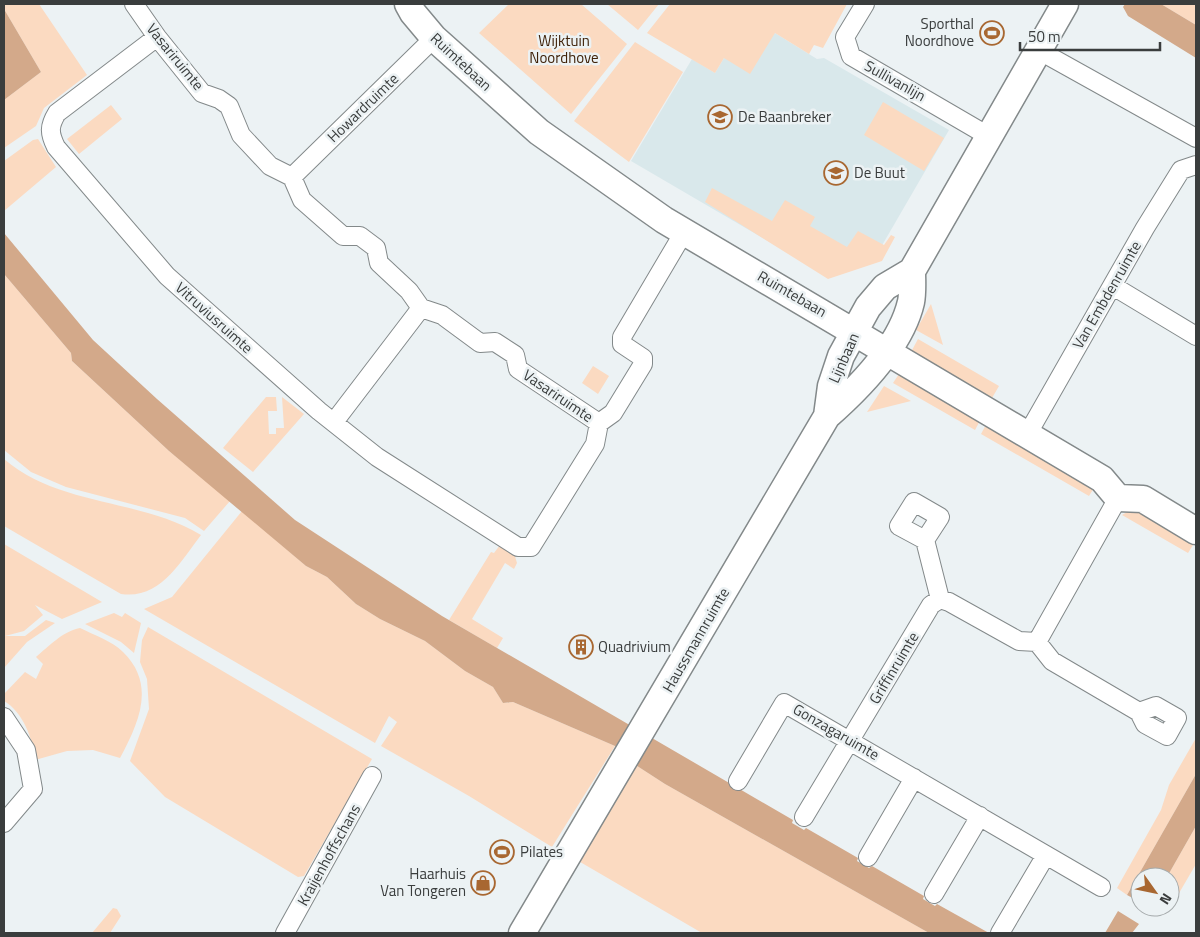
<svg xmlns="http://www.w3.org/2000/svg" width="1200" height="937" font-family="'Titillium Web',sans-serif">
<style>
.built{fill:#d9e8eb}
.green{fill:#fbdac1}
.water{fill:#d3a98a}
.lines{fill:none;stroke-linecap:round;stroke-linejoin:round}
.street-casing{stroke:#83898a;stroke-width:20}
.secondary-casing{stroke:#83898a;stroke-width:29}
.street{stroke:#fff;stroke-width:18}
.secondary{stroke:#fff;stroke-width:26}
.labels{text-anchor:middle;stroke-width:5;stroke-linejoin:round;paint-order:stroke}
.poi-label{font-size:15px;fill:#3a3d3d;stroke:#ecf2f4;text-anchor:start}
.park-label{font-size:15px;fill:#40230a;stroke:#ecf2f4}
.street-label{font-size:15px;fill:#3a3d3d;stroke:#ecf2f4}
</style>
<rect width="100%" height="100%" fill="#ecf2f4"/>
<path class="built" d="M775 33 817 59 824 58 949 130 877 254 821 272 631 161 692 59 715 73 724 58Z"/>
<path class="green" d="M4 4H39L87 75 44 108 36 126 4 148V100L41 72 4 9Z
M509 4H581L627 44 571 114 479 33Z
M607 4H659L638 30Z
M670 4H847L823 48 814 45 809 54 775 33 750 74 724 58 715 73 647 33Z
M1161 4 1196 5V25Z
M635 42 683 72 629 162 574 121Z
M883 102 944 138 924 171 864 135Z
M111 105 122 119 79 154 67 139Z
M38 139 56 167 4 211V161L33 140Z
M712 188 772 221 785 200 815 217 810 226 847 247 858 231 884 245 891 235 895 237 882 261 828 279 705 202Z
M4 274 71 353 72 361 169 451 230 501 204 531 185 518 66 487 31 472 4 450Z
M931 304 943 345 916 330Z
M918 339 999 386 992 398 911 352Z
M593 366 609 376 598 394 582 383Z
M901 371 982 417 975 430 893 383Z
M884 386 911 401 867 412Z
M266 397H276L277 411H268L269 434H276V428H284L282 397 304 414 253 472 223 448Z
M988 421 1097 483 1089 496 981 434Z
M4 459C60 507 140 498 201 535 181 561 160 600 121 594L4 526Z
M1136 507 1195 542 1188 553 1122 515Z
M242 511 306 566 327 577 356 604 380 619 425 641 465 671 493 687 503 703 513 702 615 746 552 847 469 796 381 746 397 722 389 716 375 743 144 609 172 597Z
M4 544 102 602 62 619 35 605 43 615 24 631 5 636H25L46 620 55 623 27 642 4 668Z
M500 545 514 553 517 563 514 569 505 563 472 619 503 638 497 648 449 620 491 552 494 553Z
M114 613 122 617 125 613 141 623 134 653 121 642 85 624Z
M148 627 372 759 304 876 298 877 165 797 130 761 149 709 147 679 140 662 142 640Z
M80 628C94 635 112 641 123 652 157 685 138 724 120 758L93 750 67 751 35 760C33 739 23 712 4 701V694L25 672 36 679 43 664 36 657C48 647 63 631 80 628Z
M1196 738V774L1127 895 1117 888 1161 810 1169 785Z
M631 762 665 784 929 933H702L575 859Z
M1196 826V864L1168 912 1164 910 1162 914 1149 907H1170V877H1167Z
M113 908 117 909 121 916 110 933H92Z"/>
<path class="water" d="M1125 4H1161L1196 25V58L1128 16 1123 7Z
M4 9 41 72 4 100Z
M4 233 93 340 157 399 295 520 442 616 793 820 792 823 804 830 806 828 858 858 857 861 869 868 872 866 924 896 923 899 935 906 937 904 989 933H929L665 784 631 762 615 746 513 702 503 703 493 687 465 671 425 641 380 619 356 604 327 577 306 566 169 451 72 361 71 353 4 274Z
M1196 774V826L1167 877H1140V902L1127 895Z
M1118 911 1139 924 1132 933H1105Z"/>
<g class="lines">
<g class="street-casing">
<path id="street" d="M134 4 157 37 202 93 219 99 229 106 241 135 270 166 292 177 302 200 343 236H360L376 248 379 263 409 291 421 308 442 315 480 343 495 342 515 355 518 369 599 423
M865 4 845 37 851 56 990 137
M157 37 57 113C49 126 49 133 56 147L167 276 319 411 377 457 518 547H531L595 444 599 423 613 413 643 364V358L622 344V337L684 232
M1038 50 1196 138
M292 177 434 38
M1113 286 1196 336
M334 422 421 308
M1027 435 1145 228 1181 170 1196 165
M925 540 940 517 914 502 899 526 925 540 940 599
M940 599 949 602 1019 641 1037 642 1052 661 1139 712 1156 706 1177 718 1167 736 1145 724 1139 712
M1037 642 1118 498
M4 717 26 750 33 789 4 823
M738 781 784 703 1101 887
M804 817 931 605 940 599
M868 857 914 778
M934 894 980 816
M285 933 372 776
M1000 933 1046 855"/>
</g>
<g class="secondary-casing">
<path id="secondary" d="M408 4 413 13 434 38 539 132 664 220 1102 479 1118 498 1143 499 1196 531
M827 416 831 386 841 356 868 307 885 287 912 271
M522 933 827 416C859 388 901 345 911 302 913 292 912 280 912 271L1065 4"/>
</g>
<use href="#street" class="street"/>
<use href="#secondary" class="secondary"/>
</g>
<defs>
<g id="stadium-ring" transform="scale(1.25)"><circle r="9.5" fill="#ecf2f4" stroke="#a86731" stroke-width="1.5"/><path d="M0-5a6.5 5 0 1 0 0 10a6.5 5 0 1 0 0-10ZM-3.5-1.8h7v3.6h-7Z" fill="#a86731"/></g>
<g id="school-ring" transform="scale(1.25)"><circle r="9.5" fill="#ecf2f4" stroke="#a86731" stroke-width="1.5"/><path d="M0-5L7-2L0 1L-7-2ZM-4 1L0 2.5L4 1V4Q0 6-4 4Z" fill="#a86731"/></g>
<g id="building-ring" transform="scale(1.25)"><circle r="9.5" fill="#ecf2f4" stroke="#a86731" stroke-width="1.5"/><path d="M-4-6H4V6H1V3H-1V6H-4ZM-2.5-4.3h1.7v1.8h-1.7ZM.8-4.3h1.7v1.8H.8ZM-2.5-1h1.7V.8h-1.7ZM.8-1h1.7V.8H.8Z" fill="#a86731"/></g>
<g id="shop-ring" transform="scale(1.25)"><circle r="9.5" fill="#ecf2f4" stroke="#a86731" stroke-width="1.5"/><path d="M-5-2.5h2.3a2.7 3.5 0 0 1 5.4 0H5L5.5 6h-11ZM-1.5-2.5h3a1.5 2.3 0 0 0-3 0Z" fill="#a86731"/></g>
</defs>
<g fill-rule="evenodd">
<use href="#stadium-ring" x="992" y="33"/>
<use href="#school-ring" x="720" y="117"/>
<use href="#school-ring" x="836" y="173"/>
<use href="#building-ring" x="581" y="647"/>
<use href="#stadium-ring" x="502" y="852"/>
<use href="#shop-ring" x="483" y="883"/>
</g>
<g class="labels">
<g class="poi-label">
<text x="974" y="29" text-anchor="end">Sporthal<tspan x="974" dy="17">Noordhove</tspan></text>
<text x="738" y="122">De Baanbreker</text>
<text x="854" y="178">De Buut</text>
<text x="598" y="652">Quadrivium</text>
<text x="520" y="857">Pilates</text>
<text x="466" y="879" text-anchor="end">Haarhuis<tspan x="466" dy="17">Van Tongeren</tspan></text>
</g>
<g class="park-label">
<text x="564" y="46">Wijktuin<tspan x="564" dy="17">Noordhove</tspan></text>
</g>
<g class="street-label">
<text transform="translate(175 57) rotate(51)" y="5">Vasariruimte</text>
<text transform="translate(461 62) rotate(43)" y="5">Ruimtebaan</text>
<text transform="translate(895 81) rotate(29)" y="5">Sullivanlijn</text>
<text transform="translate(363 108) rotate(-44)" y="5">Howardruimte</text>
<text transform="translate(792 294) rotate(30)" y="5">Ruimtebaan</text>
<text transform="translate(1107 295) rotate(-60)" y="5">Van Embdenruimte</text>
<text transform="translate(214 318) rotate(42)" y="5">Vitruviusruimte</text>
<text transform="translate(844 358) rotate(-66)" y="5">Lijnbaan</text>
<text transform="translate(558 396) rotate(34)" y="5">Vasariruimte</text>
<text transform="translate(696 640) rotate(-60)" y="5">Haussmannruimte</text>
<text transform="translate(894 668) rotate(-59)" y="5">Griffinruimte</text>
<text transform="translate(836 732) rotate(30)" y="5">Gonzagaruimte</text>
<text transform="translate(329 855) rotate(-61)" y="5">Kraijenhoffschans</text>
</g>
</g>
<rect width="1200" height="937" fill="none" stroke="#3a3d3d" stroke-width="10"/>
<g transform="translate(1155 892) rotate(123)"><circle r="24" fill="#ecf2f4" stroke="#a5aaab"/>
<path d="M0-4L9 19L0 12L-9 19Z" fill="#a86731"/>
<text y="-8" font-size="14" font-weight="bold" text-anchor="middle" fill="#3a3d3d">N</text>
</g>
<path d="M1020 42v8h140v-8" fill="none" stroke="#3a3d3d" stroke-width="2.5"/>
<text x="1028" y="42" font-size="15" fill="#3a3d3d" stroke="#ecf2f4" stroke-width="4" paint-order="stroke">50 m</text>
</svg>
